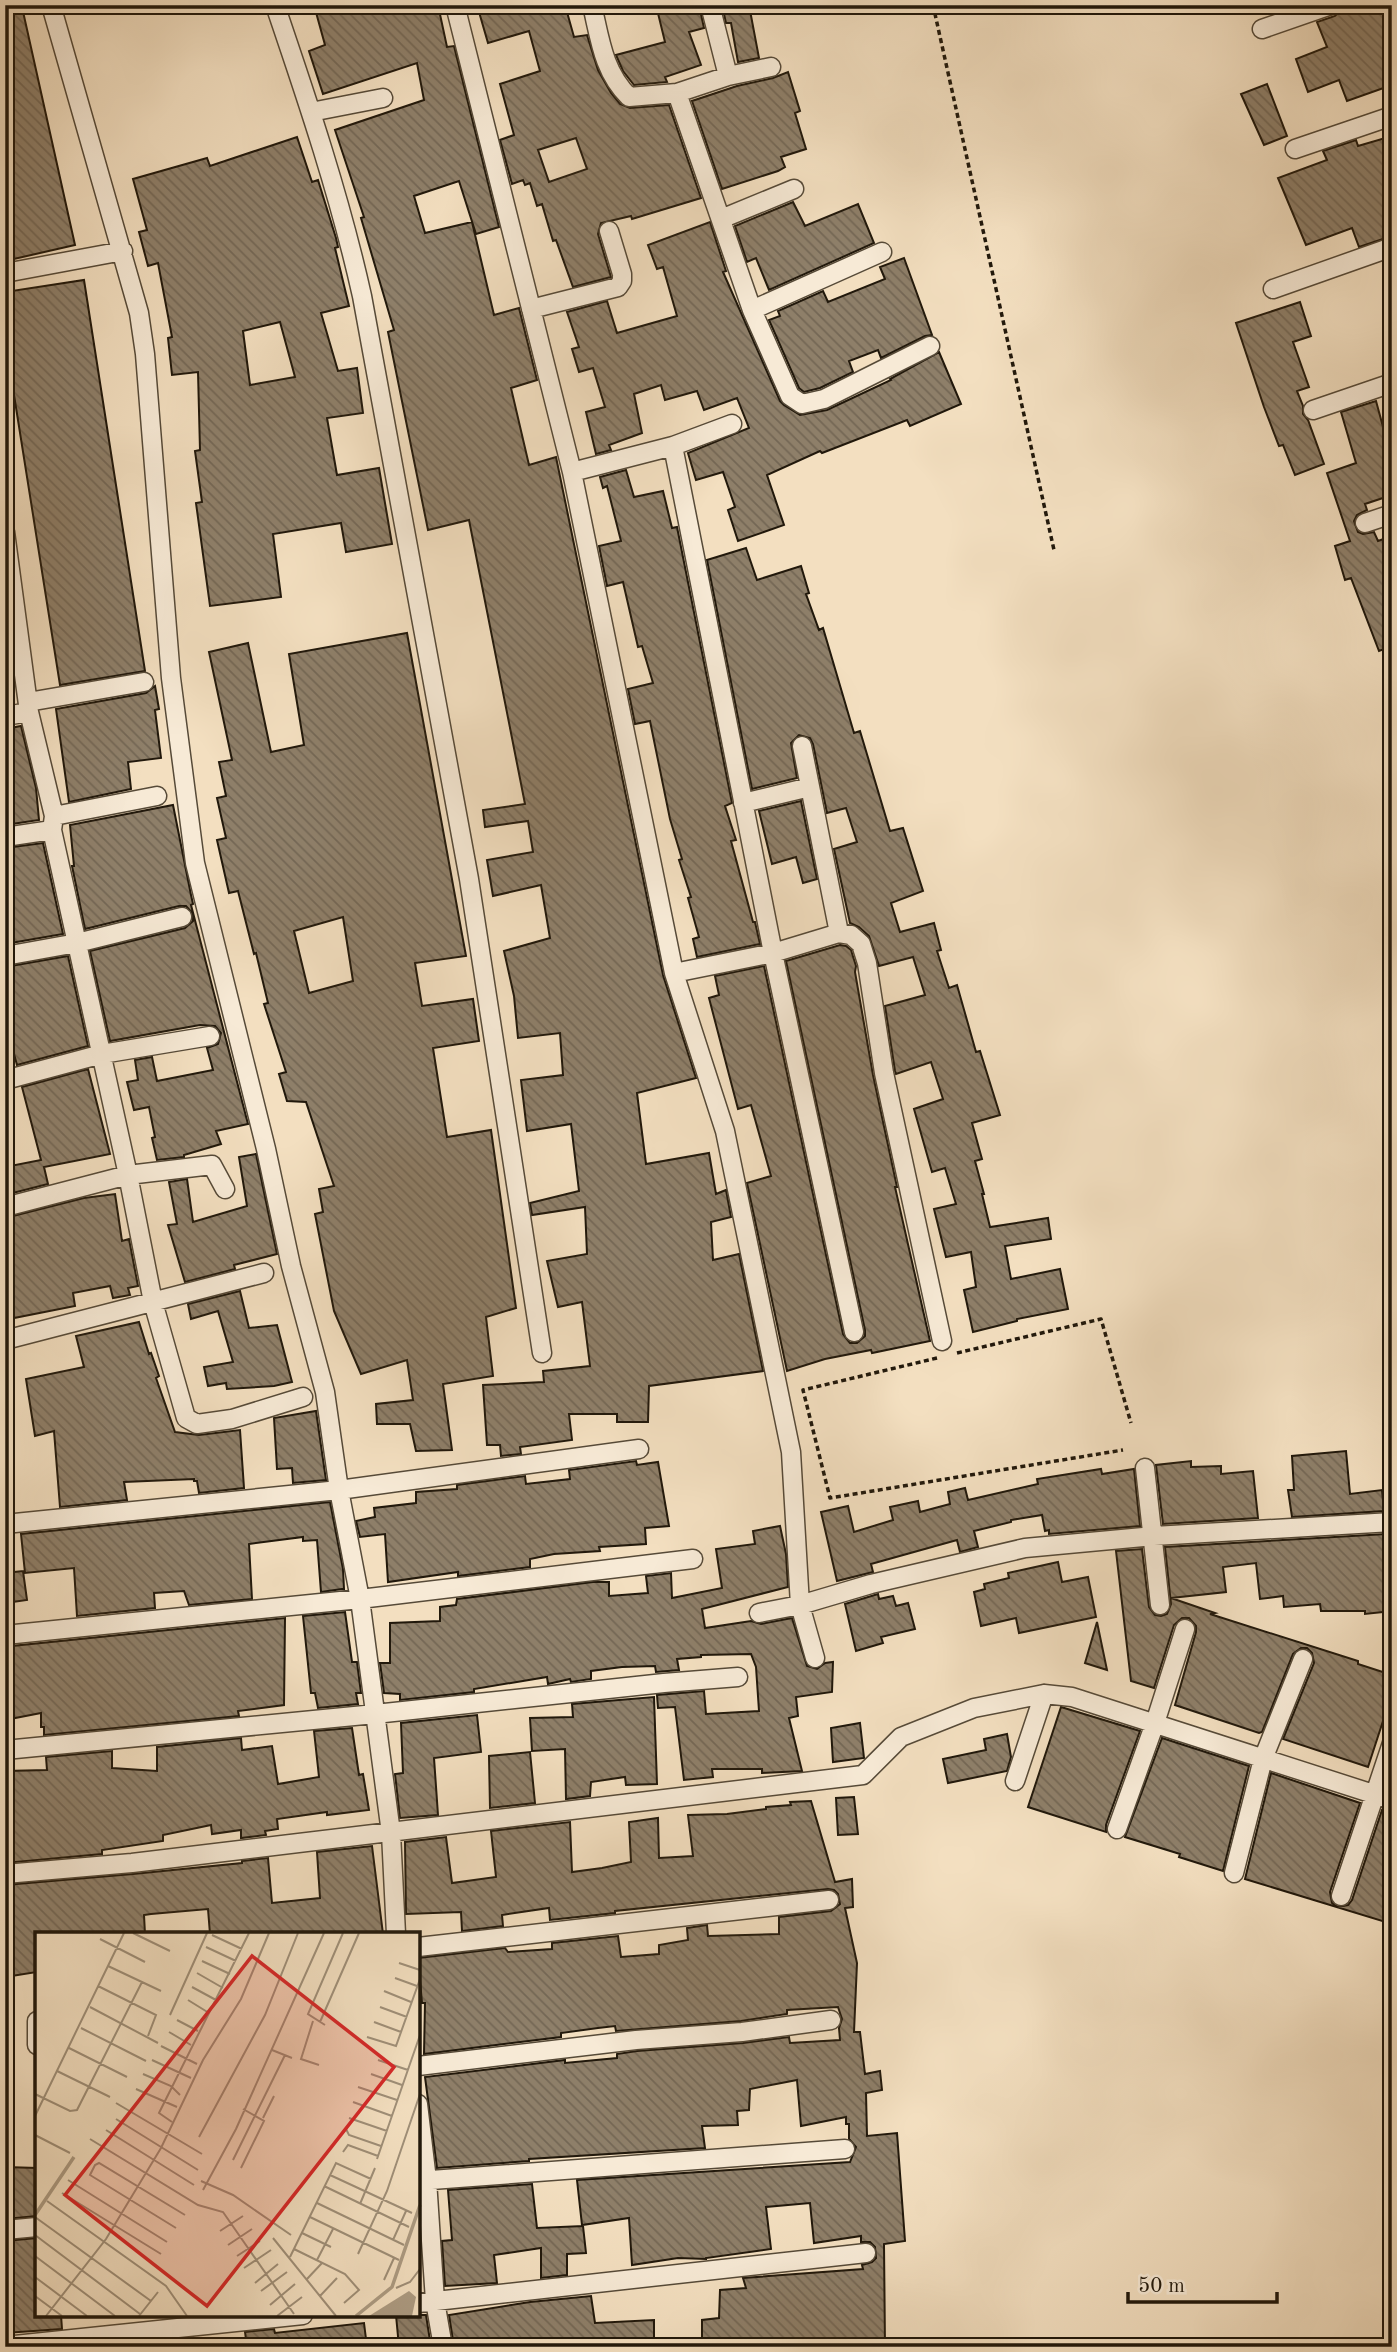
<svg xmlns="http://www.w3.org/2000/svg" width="1397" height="2352" font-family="'Old Standard TT',serif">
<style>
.building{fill:url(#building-back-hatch);stroke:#21180b;stroke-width:2;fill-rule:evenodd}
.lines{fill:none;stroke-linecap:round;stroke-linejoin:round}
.street-casing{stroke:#564a38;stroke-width:21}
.path{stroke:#21180b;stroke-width:3.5;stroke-dasharray:5 3.5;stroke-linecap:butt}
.street{stroke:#f7ead6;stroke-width:18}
.inset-river{fill:none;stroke:#ac9b82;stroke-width:3.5}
.inset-road{fill:none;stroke:#9f8f78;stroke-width:2}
.view{fill:#d62828;fill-opacity:0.15;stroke:#d62828;stroke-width:3.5}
.inset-edge{fill:none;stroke:#21180b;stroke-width:3.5}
</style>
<defs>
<pattern id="building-back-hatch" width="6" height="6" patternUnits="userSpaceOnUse" patternTransform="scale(1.75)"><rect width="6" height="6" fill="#8e7f69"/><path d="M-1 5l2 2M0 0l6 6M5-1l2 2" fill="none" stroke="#746755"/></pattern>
</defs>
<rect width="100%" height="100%" fill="#f3dfc0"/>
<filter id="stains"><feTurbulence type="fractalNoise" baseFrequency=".00286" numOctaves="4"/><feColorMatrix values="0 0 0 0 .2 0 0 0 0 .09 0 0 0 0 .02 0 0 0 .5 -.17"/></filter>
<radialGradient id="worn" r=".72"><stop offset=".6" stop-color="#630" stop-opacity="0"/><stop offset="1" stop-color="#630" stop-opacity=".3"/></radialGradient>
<path class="building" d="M314 5H438L447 47 454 46 499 227 476 234 459 181 414 196 425 233 472 222 494 315 519 308 537 380 511 388 529 465 556 457 663 975 696 1078 637 1093 646 1164 709 1153 716 1194 726 1190 731 1217 711 1222 713 1260 739 1254 763 1371 649 1386 648 1422H617V1414H569L572 1440 520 1447 521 1454 501 1456 500 1445H487L483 1385 544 1382 543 1371 590 1366 582 1302 558 1307 547 1261 587 1254 585 1207 532 1215 530 1203 579 1191 571 1124 527 1131 521 1080 563 1075 560 1033 518 1038 514 996 504 951 550 938 541 885 493 896 487 860 533 852 528 821 485 827 483 810 525 804 469 520 428 530 388 332 394 330 361 218 364 217 335 130 424 100 417 63 323 94 309 51 325 45Z
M477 5H565L574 37 587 35 598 70 611 93 620 104 630 108 669 105 701 198 632 219 631 216 601 223 598 234 611 277 573 287 556 240 553 241 542 204 537 206 530 183 525 185 523 180 512 184 500 140 514 135 500 84 540 71 529 31 488 43ZM576 138 587 169 549 182 538 150Z
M656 5H699L704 28 689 32 701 65 665 77 667 82 634 85 623 71 616 55 665 42Z
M722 5H749L759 58 738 62 731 23H726Z
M1353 5H1382L1392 32V85L1347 101 1339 80 1308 92 1296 59 1327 47 1317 22 1335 16 1341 10Z
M22 7 75 245 5 261V11Z
M788 72 800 111 795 113 806 149 781 157 785 167 778 171 722 189 692 101 737 86 773 78Z
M1267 84 1287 136 1264 145 1241 94Z
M1392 136V236L1359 247 1352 228 1306 245 1278 178 1327 160 1323 151 1356 140 1358 146Z
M297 137 312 182 318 180 336 238 338 247 335 248 349 306 321 313 338 371 357 368 363 413 327 418 337 475 379 468 392 544 346 552 341 523 273 534 281 597 210 606 196 503 202 502 195 451 200 450 198 372 172 375 168 338 172 337 158 263 148 266 139 232 147 230 133 179 207 158 210 166ZM280 322 295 377 250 385 243 331Z
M793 202 805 226 858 204 874 243 769 290 756 258 747 262 735 226Z
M710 222 726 271 723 272 780 401 784 405 800 415 827 410 891 380 890 379 939 352 961 404 910 426 907 420 822 453 820 451 767 475 784 525 738 541 728 510 735 507 723 472 696 480 688 453 749 428 737 398 704 410 697 391 665 400 661 385 634 394 642 433 609 445 611 450 596 454 586 412 605 407 593 368 579 372 572 349 579 347 567 312 607 301 617 333 677 316 663 267 657 269 648 245Z
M904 258 932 335 925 336 881 358 878 350 849 361 853 372 820 388 804 392 799 388 769 320 780 316 778 311 823 291 828 302 885 279 880 267Z
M84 280 145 671 60 685 11 376 5 336V292Z
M1300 302 1311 336 1293 342 1309 387 1297 391 1303 406V414L1308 420 1324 464 1295 475 1283 445 1279 446 1264 407 1236 323Z
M1376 401 1392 460V495L1365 504 1367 510 1357 515 1354 521 1358 532 1363 534 1374 532 1378 541 1392 536V646L1379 651 1351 578 1345 580 1335 546 1350 541 1327 473 1356 463 1341 412Z
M626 470 634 497 663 491 672 528 677 527 732 803 725 806 736 840 731 841 753 922H755L760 944 697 957 693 939 699 937 688 898 691 897 679 860 682 859 670 819 650 721 635 724 628 689 653 683 642 646 638 647 623 582 607 586 599 546 621 541 607 486 603 488 600 477Z
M746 548 757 580 801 566 809 593 806 594 819 630 823 628 854 733 860 731 890 831 903 828 923 891 891 903 900 932 934 923 941 950 937 951 949 988 957 985 976 1052 980 1051 1000 1115 972 1123 982 1159 975 1161 984 1194H982L990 1227 1048 1218 1051 1239 1005 1246 1011 1279 1060 1269 1068 1309 1017 1319V1321L973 1332 964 1290 976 1287 971 1252 946 1257 934 1209 956 1204 945 1168 932 1172 914 1109 943 1099 931 1062 896 1074 895 1071 885 1006 925 995 913 957 879 966 869 936 859 927 850 923 834 849 857 842 846 808 827 813 813 744 810 738 799 735 791 743 797 778 752 789 707 560Z
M407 633 466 956 415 963 422 1006 473 999 479 1041 433 1048 447 1137 491 1130 516 1308 486 1317 493 1376 443 1384 452 1450 416 1451 410 1424H377L376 1404 413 1400 407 1360 361 1374 334 1311 315 1214 323 1212 319 1189 334 1186 306 1102 287 1101 279 1074 286 1072 264 1004 268 1003 256 953 254 954 238 891 229 893 217 840 226 838 217 798 226 796 219 762 232 760 209 652 248 643 271 752 304 745 289 654ZM343 917 353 981 309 993 294 931Z
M155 686 159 709 155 710 161 758 128 762 131 789 69 802 56 709 146 693Z
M21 726 36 788 39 820 5 825V729Z
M801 801 817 879 803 883 796 857 772 864 759 811Z
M173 805 191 895 193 904 191 905 248 1124 216 1131 221 1144 184 1155V1157L157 1160 152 1138 155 1137 149 1107 134 1110 127 1082 138 1080 135 1060 152 1057 157 1081 213 1070 207 1048 218 1044 221 1033 215 1026 200 1025 110 1041 90 951 185 928 193 921V914L186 906H179L85 929 72 866H74L70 825Z
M43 843 63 934 5 944V848Z
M840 945 846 946 851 950 856 966 855 972 873 1075 897 1187H895L930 1341 872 1353 871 1350 825 1359 787 1371 747 1183 771 1176 751 1105 738 1109 709 998 719 995 715 976 764 966 843 1334 850 1343H857L865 1336V1330L786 961Z
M68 956 88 1046 17 1065 11 1043 5 1045V967Z
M88 1069 110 1154 44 1167 48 1184 5 1195V1167L41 1160 22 1087Z
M256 1154 277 1254 234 1265 235 1269 185 1282 168 1225 177 1224 169 1182 187 1179 193 1222 247 1206 239 1157Z
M115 1194 122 1241 129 1239 138 1286 128 1288 130 1295 113 1298 110 1286 73 1293 75 1306 9 1319 5 1299V1218L84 1198Z
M240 1291 249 1328 277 1325 292 1382 274 1386 227 1389 226 1383 208 1386 204 1367 233 1362 218 1311 191 1319 188 1304Z
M139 1322 149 1354 151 1353 159 1376 156 1378 175 1432 199 1435 240 1430 244 1488 199 1493 197 1481H194V1479L124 1482 127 1500 60 1507 54 1431 35 1436 26 1379 84 1367 76 1336Z
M316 1411 326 1480 293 1483 292 1468 277 1469 274 1418Z
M1346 1451 1350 1494 1382 1490 1384 1511 1292 1517 1288 1490H1294L1292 1456Z
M636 1461 637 1465 658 1462 669 1526 645 1528 646 1544 599 1547 600 1551 554 1554 530 1559V1567L458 1576V1572L388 1582 385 1534 360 1537 356 1521 375 1517 374 1508 416 1503V1492L457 1489V1485L525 1476 526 1484 570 1479 569 1470Z
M1191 1461V1467L1221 1466V1474L1253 1471 1258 1518 1163 1524 1156 1465Z
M1101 1469 1102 1474 1134 1469 1140 1526 1049 1534V1530L1045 1531 1042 1515 1011 1520V1522L974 1531 978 1547 960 1552 957 1540 871 1564 873 1572 837 1581 821 1512 848 1506 854 1532 893 1520 890 1507 918 1501 920 1512 950 1504 948 1492 965 1488 968 1500 1038 1484 1037 1479Z
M330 1502 343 1569 344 1589H342L321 1592 317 1540 303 1541V1537L249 1544 252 1599 189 1605 184 1591 154 1593 155 1608 77 1616 74 1568 25 1573 21 1534Z
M780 1526 786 1554 788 1587 702 1609 705 1628 751 1621 761 1624 792 1618 807 1666 817 1669 825 1663 833 1662 832 1692 796 1697 798 1716 789 1718 802 1771 762 1773V1769H712L713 1777 684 1780 675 1707 658 1708 657 1695 704 1691 706 1714 759 1711 756 1667 751 1654 701 1655V1657L677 1659 679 1670 656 1672 655 1666 622 1667 591 1671V1679L571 1682 570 1679 548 1684 547 1677 474 1689V1692L400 1700V1694L384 1693 380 1663H390V1623L440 1621V1607L456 1605 457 1599 593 1582H609V1596L648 1593 646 1576 671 1573 672 1598 722 1588 716 1549 755 1544 753 1531Z
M1386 1534 1387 1539 1392 1538V1611L1365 1614V1611H1321L1320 1604 1284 1607 1283 1596 1260 1599 1256 1563 1223 1567 1226 1592 1171 1598 1215 1613 1210 1614 1358 1661V1664L1392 1675V1703L1387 1719 1384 1718 1368 1767 1283 1739 1314 1663 1312 1653 1307 1648H1301L1293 1654 1262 1732 1259 1733 1175 1705 1196 1632V1626L1189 1618H1182L1174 1625 1154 1688 1131 1681 1116 1551 1142 1549 1149 1607 1155 1615 1161 1616 1167 1614 1171 1604 1165 1547Z
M1058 1562 1062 1582 1088 1577 1096 1617 1019 1633 1016 1618 981 1626 974 1592 985 1589 984 1584 1009 1578 1008 1573Z
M23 1571 27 1600 5 1603V1573Z
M878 1594 879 1599 893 1596 896 1606 908 1603 915 1629 881 1637 883 1643 856 1651 845 1604Z
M345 1612 352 1662H357L361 1693H356L358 1704 318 1708 315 1693H311L303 1616Z
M285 1618 284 1705 238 1711 239 1716 44 1735V1727H41V1713L5 1720V1651H13L12 1646Z
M1097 1622 1107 1670 1085 1663Z
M654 1697 657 1784 626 1785 625 1777 591 1782 590 1796 566 1799 565 1749 532 1751 530 1718 573 1717 572 1704Z
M1061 1707 1140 1731 1106 1825V1832L1028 1807Z
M477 1715 481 1752 434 1758 438 1815 400 1818 395 1774 403 1773 401 1723Z
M860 1723 864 1758 833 1762 831 1728Z
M352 1728 359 1775 363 1774 369 1810 327 1815V1812L277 1819 278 1829 265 1831 266 1835 241 1838V1830L212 1834 211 1825 163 1835V1841L102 1850V1854L5 1863V1771L47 1770 46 1757 112 1751V1768L157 1771V1747L241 1738 242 1750 272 1746 278 1784 319 1777 314 1731Z
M1007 1734 1011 1757 1007 1771 948 1783 943 1759 986 1750 984 1739Z
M1162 1738 1249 1766 1223 1871 1179 1857 1180 1854 1125 1837Z
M530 1752 535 1803 490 1808 489 1756Z
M1271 1773 1360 1803 1330 1892 1332 1903 1338 1907 1348 1905 1352 1900 1382 1810 1392 1814V1924L1245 1879Z
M854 1797 858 1834 838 1835 836 1798Z
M811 1801 835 1882 852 1879 853 1907 845 1908 857 1963 854 2032H860L865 2074 880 2071 882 2090 866 2093 867 2136 897 2133 905 2241 884 2244 885 2347H702V2320L719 2318 720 2290 746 2288 743 2278 863 2269 862 2265 872 2262 876 2258 875 2247 870 2242H861V2236L814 2243 810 2203 766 2207 771 2249 706 2258V2259L678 2258 632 2265 629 2218 582 2225 577 2180 850 2162 856 2147 849 2139V2124H846V2117L801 2126 797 2080 750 2089 749 2110 737 2111 738 2125 702 2126 705 2148 529 2159V2161L437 2168 425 2077 565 2060V2063L617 2058V2054L637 2051 743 2043 789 2037 790 2043 840 2040 839 2028 842 2019 838 2007 787 2010V2014L741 2021 616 2031 615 2026 598 2028 561 2033V2037L424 2054 425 2003H422L418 1958 505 1948 508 1952 552 1949V1943L618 1936 621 1957 659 1954V1945L688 1940 687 1928 707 1925 708 1936 779 1934V1917L831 1911 840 1904 838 1894 834 1890 828 1889 615 1911V1913L550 1920 549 1908 502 1915 503 1926 462 1931 461 1912 406 1914 405 1842 446 1837 452 1883 496 1877 491 1831 570 1822 572 1872 602 1868 631 1862 629 1822 658 1818 659 1858 693 1856 688 1815 727 1814 766 1809V1807L791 1805 790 1802Z
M372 1846 383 1934H210L208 1909 151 1914 144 1915 145 1934H37V1972L5 1977V1885L133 1874 242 1863V1861L268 1858 272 1903 320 1898 317 1852Z
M5 2167 37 2168V2216L5 2219Z
M532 2184 537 2228 583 2226 586 2253 567 2254V2275L541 2278V2248L494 2255 497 2283 445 2286 442 2241 452 2240 448 2190Z
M37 2238V2315H61L62 2329 5 2333V2241Z
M591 2296 595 2323 654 2320V2347H454L449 2315 530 2302Z
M396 2315H426L431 2347H399Z
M364 2323 367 2347H247L245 2332 274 2329 275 2333Z"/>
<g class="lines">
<g class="street-casing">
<path id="street" d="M51 5 139 313 145 354 171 678 195 863 266 1149 291 1266 325 1392 339 1490 360 1599 391 1833 396 1934
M275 5C308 102 340 197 362 296L469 879 542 1353
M455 5 572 472 674 973 725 1131 791 1452 800 1605 815 1658
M592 5C600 39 603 71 629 97L677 93 728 76 771 67
M710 5 728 76
M1262 29 1331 5
M677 93 752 310 790 396 802 404 824 399 930 346
M311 112 383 98
M1295 149 1392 116
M721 219 794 189
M5 273 123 251
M1273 289 1392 247
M531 309 618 287 622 281V274L609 231
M752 310 882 252
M1313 410 1392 383
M673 446 773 953 854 1332
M572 472 673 446 732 424
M1365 523 1392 514
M5 532 29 712 54 816 52 830 128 1175 153 1302 186 1418 197 1424 232 1419 303 1397
M28 702 144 682
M5 716 29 712
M802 746 839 933
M743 803 810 787
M54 816 157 796
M5 837 52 830
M5 956 77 943 182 917
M674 973 773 953 839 933 851 935 861 944 867 963 884 1073 942 1341
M5 1080 102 1054 210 1036
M5 1207 128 1175 212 1165 225 1189
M5 1340 264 1273
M1145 1468 1160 1605
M5 1524 339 1490 639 1449
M759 1613 800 1605 871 1584 1025 1548 1154 1536 1392 1522
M5 1635 360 1599 693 1559
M5 1750 375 1714 664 1683 738 1677
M1015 1781 1044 1694
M1117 1829 1155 1723 1185 1629
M1234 1873 1263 1759 1303 1659
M5 1874 132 1863 863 1775 901 1737 974 1708 1044 1694 1072 1697 1392 1800
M1341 1896 1392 1743
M418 1947 829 1900
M37 2021V2045
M418 2066 636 2040 742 2032 831 2020
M418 2104 427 2180 435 2301 443 2347
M418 2181 845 2149
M5 2230 37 2227
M418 2303 866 2253
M5 2346 303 2315"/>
</g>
<path class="path" d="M933 5 1054 550
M957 1353 1101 1319 1131 1423
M937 1358 803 1390 830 1498 1123 1450"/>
<use href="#street" class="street"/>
</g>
<g transform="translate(35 1932)">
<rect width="385" height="385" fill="#f3dfc0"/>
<path d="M374 359 381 365 377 384H334Z" fill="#ac9b82"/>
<path class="inset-river" d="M0 283 39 225M321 384 357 355 385 273"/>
<path class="inset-road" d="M98 1 135 19M177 3 207 17M65 7 110 30M171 15 201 29M167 29 195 42M364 31 385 38M73 34 126 59M162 41 188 56M360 46 382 54M63 54 121 83 113 104M157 55 181 68M349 59 376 70M153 68 174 81M55 75 123 111M345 75 372 85M135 83 172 1M142 88 163 99M278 89 266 127 284 133M285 90 324 1M339 90 366 100M290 93 273 82 308 1M46 96 111 129M134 100 156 113M332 105 361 114 385 47M126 114 162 132M34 116 92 145M237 118 257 126M117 128 156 146M343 128 373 138M22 139 75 165M108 142 136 154 145 163M336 142 367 153M323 155 362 168M101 157 142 175M0 162 35 179 42 178 107 50M318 170 357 184M81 171 167 222M0 184 89 1M228 186 239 164M314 186 352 199M81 187 163 238M137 190 124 181 214 1M311 197 314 203 346 214M71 198 159 253M0 203 35 221M164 205 230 83 263 1M55 207 163 273 188 280 259 382M308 220 313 213 343 224M342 227 385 103M198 228 250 123M206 236 229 189 208 177M295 243 377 281M33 248 132 310M166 249 198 263 256 303M289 254 374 295M168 258 201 197 289 1M27 261 126 322M12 269 131 354 152 384M282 271 369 313M325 272 340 236M0 285 116 369M275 285 364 328M141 296 55 243 60 233 64 231 150 283M185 299 208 284M267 301 296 315M0 303 105 382M238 306 301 384M358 308 371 279M193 313 217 297M259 317 310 342 324 358 309 371M323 322 352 259 385 162M0 324 80 384M202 324 225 309M255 325 301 231 336 247M282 328 298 297M209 336 236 318M0 345 52 384M272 347 287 331M349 348 359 326M220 351 243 332M361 356 375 350 385 337M226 359 252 340M0 364 27 384M285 364 302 346M235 373 260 352M11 384 71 307 126 216 168 128 206 67 234 1M104 384 123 360M242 384 267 365"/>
<path class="view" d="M217 24 359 135 172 374 30 263Z"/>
<rect width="385" height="385" class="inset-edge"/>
</g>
<rect width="1397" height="2352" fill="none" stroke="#f3dfc0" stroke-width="28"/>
<rect x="7" y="7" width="1383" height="2338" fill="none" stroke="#21180b" stroke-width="3.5"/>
<rect x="14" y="14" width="1369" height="2324" fill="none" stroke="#21180b" stroke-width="2"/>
<path d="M1128 2292v10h149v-10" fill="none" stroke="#21180b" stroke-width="3.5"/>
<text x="1138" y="2292" font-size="21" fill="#21180b" stroke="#f7ead6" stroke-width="5" paint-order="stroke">50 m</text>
<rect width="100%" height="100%" filter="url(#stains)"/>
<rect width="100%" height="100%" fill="url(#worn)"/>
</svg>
